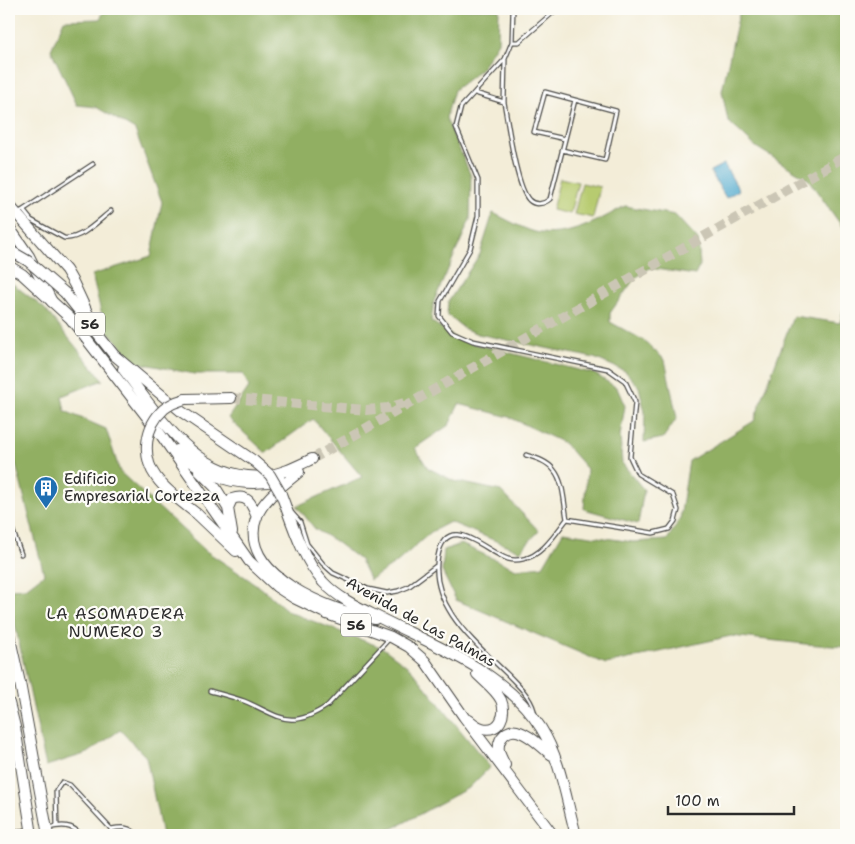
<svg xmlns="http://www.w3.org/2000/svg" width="855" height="844" font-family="'Shantell Sans',sans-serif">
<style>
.green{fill:#b7cb6f;stroke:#717b4d}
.forest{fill:#91af62;stroke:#5e6d46}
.water{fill:#50a9cd;stroke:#3e6a7c}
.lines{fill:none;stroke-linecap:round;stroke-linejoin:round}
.primary-tunnel{stroke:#cbc6b5;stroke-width:10;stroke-dasharray:10 5;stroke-linecap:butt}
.lane-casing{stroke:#494845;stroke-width:5.5}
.secondary-casing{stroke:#494845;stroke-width:12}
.primary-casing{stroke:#494845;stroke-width:12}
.lane{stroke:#fff;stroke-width:3}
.secondary{stroke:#fff;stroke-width:10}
.primary{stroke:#fff;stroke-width:10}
.primary-bridge-casing{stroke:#494845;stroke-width:12;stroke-linecap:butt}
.primary-bridge{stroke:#fff;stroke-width:10}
.labels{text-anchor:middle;stroke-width:4.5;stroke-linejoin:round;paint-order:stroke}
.shield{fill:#fdfcf7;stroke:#6a6a68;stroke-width:1}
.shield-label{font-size:14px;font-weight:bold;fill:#2b2b2b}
.poi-label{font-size:15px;fill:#2b2b2b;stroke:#fdfcf7;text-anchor:start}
.street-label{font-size:15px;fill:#2b2b2b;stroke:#fdfcf7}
.neighbourhood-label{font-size:16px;letter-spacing:1px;fill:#2b2b2b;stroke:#fdfcf7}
</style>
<rect width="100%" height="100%" fill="#fdfcf7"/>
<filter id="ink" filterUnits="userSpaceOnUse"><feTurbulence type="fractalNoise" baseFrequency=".02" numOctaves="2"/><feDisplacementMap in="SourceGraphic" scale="10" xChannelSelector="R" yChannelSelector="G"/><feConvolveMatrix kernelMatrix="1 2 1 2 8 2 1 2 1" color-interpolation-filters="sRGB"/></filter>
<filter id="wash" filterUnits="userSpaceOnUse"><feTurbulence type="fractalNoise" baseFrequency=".0096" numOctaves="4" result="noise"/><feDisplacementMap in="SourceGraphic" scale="20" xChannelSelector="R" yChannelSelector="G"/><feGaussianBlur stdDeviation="1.12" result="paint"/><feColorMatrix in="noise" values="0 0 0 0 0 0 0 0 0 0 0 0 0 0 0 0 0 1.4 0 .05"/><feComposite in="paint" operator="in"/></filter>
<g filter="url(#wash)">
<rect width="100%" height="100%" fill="#f3edd8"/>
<path class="green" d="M560 178 578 182 570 214 552 210Z
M582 183 600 187 593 218 574 214Z"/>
<path class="forest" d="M105 9H499L498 42 481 69 454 90 446 118 471 176 470 220 434 301 431 321 458 340 595 374 617 388 625 406 620 436 622 463 644 490 638 524 584 509 587 469 564 443 509 417 459 404 449 425 415 448 428 468 454 481 501 491 539 531 520 551 450 522 431 532 396 563 370 580 360 560 335 541 315 529 297 506 362 477 313 419 266 453 228 418 249 387 243 374H194L135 362 105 328 92 275 151 256 162 202 135 130 96 107 77 105 51 50 64 20 100 19Z
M740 9H846V232L808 179 756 147 728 121 722 91Z
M625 206 675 215 698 240 700 265 695 275 650 268 635 278 610 313V322L643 340 665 360 677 418 663 438 644 442 645 412 639 387 625 371 594 358 478 334 465 329 447 315 448 302 480 254 493 213C506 219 521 228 535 232 567 239 598 221 625 206Z
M9 281 44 308 103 380 62 396 65 411 106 429 120 472 206 551 260 587 289 612 383 648 411 669 490 767 470 787 396 827 375 835H162L146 757 120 730 88 753 46 766 9 597V589L26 588 44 574 13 453 9 450Z
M846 299V647L805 644 731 636 606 664 456 600 442 571 444 550 461 544 516 569 543 566 563 532 633 542 667 540 680 519 689 461 754 421 793 316 840 323Z"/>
<path class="water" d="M724 164 739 190 726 198 710 171Z"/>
</g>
<g filter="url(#ink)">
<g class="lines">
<path class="primary-tunnel" d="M231 398 366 410 388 408 404 403
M312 459 846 156"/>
<g class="lane-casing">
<path id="lane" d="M513 9 512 42 505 59 461 107 456 127 478 180V216L470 249 440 301 439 316 452 332 473 341 608 369 625 381 635 402 630 457 638 474 673 495 678 510 675 521 669 529 653 533 567 519C556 533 542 556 523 559 519 560 512 560 508 559 486 552 447 510 438 556 428 609 481 647 513 680 523 690 533 701 535 715
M512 42H519L557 9
M475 93 504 102 505 60
M504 102C508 123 516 186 529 200 535 206 544 204 550 199L575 100
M562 150 605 160 616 111 545 92 534 132 565 139
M23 210 93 164
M19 212 23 210 31 220 64 238C81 240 98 221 111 211
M526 455C536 458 547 461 554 470 564 482 564 504 567 519
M292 513 300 522 307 544 323 564 333 573 368 589 387 593 398 591 408 587 436 566
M9 520 21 554
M210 691C221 694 233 697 244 701 280 716 289 731 327 706L389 639
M57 826 56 791 62 782 70 785 111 829 112 835
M9 828 10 835
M48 828C61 825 72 824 81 835
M111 829C121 827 130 826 137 835
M9 832 29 830"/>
</g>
<g class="secondary-casing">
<path id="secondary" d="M9 205 66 270 74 284 94 327
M9 227 29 256 52 302"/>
</g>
<g class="primary-casing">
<path id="primary" d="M9 266 22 274 70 318 161 435 249 561 277 587 294 598 327 614 391 637 409 647 425 661 464 717 553 835
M65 293 114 355 182 412 254 461
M123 369C158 414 198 483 265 476 282 474 297 466 312 459
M185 399 231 398
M177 450C207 478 239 489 280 480
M199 471 215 487 228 508
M299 472C284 485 265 497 257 516 234 575 334 612 375 619
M281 494C292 523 302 558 323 582 339 599 360 608 380 618 437 647 505 671 541 728 561 760 566 800 576 835
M197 514 236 551
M232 532 228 508 232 499C248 493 252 505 257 517
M9 634 20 683 48 835
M9 703 15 727 32 835
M469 720C473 723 477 727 482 728 500 733 507 714 501 700 496 690 485 682 477 674
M505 765C503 761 500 756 499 751 497 738 508 727 520 732 532 736 542 748 552 755"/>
</g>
<use href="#lane" class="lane"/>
<use href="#secondary" class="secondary"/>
<use href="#primary" class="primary"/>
<g class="primary-bridge-casing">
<path id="primary-bridge" d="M9 250 28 261 65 293
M185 399C178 401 170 404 164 409 145 426 141 456 156 477 166 491 183 503 197 514
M254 461 270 475 281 494"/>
</g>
<use href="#primary-bridge" class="primary-bridge"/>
</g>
</g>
<defs>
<g id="building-pin" transform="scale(1.25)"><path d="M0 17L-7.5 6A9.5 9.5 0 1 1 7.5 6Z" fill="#1f6fb2" stroke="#fdfcf7"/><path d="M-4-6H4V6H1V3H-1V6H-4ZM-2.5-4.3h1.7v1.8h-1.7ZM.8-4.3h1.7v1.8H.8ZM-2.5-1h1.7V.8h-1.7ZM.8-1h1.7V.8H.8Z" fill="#fff"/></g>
</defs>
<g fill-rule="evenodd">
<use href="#building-pin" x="46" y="488"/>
</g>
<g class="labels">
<g class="shield">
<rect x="75" y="312.5" width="30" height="23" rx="4"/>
<rect x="341" y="613.5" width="30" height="23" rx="4"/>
</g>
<g class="shield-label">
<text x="90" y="329">56</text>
<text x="356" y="630">56</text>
</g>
<g class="poi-label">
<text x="64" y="484">Edificio<tspan x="64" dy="17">Empresarial Cortezza</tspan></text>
</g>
<g class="street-label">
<text transform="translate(421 622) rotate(29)" y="5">Avenida de Las Palmas</text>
</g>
<g class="neighbourhood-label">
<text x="116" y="619">LA ASOMADERA<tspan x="116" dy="18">NUMERO 3</tspan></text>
</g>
</g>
<rect width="855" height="844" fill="none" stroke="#fdfcf7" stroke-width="30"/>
<path d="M668 806v8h126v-8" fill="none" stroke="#2b2b2b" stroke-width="2.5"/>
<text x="675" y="806" font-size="15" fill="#2b2b2b" stroke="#fdfcf7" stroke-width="4" paint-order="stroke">100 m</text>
</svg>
